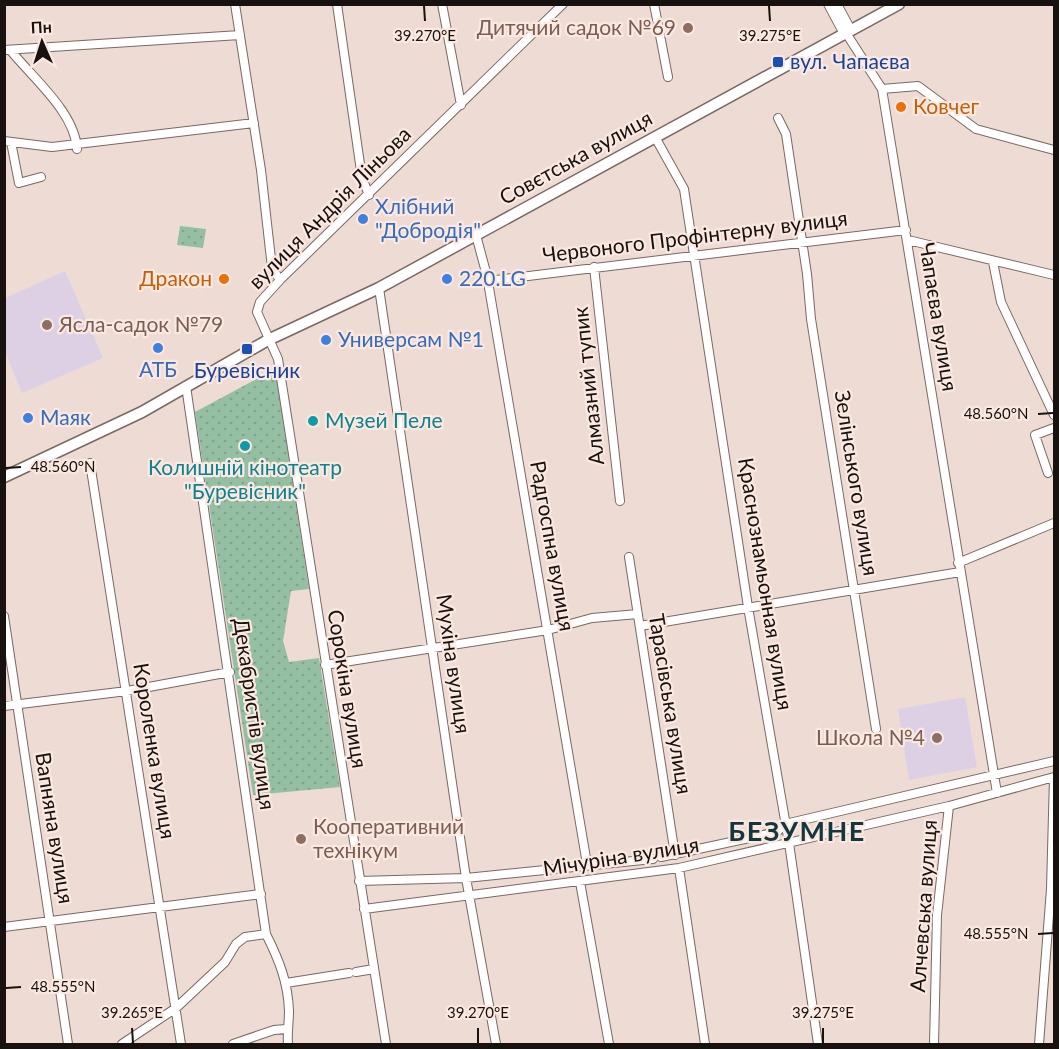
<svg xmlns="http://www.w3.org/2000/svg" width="1059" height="1049" font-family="Lato,sans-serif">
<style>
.education{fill:#ddd0e4}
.park{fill:url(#park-dots)}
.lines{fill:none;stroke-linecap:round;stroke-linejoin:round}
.minor-casing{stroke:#796963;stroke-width:10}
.major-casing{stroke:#796963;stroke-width:13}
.minor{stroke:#fff;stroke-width:8}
.major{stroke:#fff;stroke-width:10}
.ticks{fill:none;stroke:#17110f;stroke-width:2}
.education-dot{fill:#8d6e63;stroke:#fbe8e1;stroke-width:2}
.transit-dot{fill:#1a4fb4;stroke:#fbe8e1;stroke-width:2}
.food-dot{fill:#e8710a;stroke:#fbe8e1;stroke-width:2}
.shop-dot{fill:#3f7fe0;stroke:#fbe8e1;stroke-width:2}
.culture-dot{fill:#0f9aa8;stroke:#fbe8e1;stroke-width:2}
.labels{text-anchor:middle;stroke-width:4.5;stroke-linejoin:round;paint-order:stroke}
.education-label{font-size:21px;fill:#785e54;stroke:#fbe8e1;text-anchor:end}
.transit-label{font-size:21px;fill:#164399;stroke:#fbe8e1;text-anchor:start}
.food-label{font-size:21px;fill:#c56008;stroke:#fbe8e1;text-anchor:start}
.street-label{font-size:21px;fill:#17110f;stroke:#fbe8e1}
.shop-label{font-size:21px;fill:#366cbe;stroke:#fbe8e1;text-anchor:start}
.culture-label{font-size:21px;fill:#0d838f;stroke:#fbe8e1;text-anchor:start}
.district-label{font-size:27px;font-weight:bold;letter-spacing:1.5px;fill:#15363c;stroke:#fbe8e1}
.ticks-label{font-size:15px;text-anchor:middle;fill:#17110f;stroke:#fbe8e1;stroke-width:4.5;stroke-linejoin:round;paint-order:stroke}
</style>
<defs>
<pattern id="park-dots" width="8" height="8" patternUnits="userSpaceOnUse" patternTransform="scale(1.5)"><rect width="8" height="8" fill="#95bfa2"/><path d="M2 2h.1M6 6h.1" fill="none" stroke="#80a38a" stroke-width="1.8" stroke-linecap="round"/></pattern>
</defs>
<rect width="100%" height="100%" fill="#eddbd4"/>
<path class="education" d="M65 271 103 358 22 393 5 352V298Z
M965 697 977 767 909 780 898 709Z"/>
<path class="park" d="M180 226 206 229 203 248 177 245Z
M275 369 309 589 291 591 283 641 289 662 319 658 340 787 253 795 195 412Z"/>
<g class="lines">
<g class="minor-casing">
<path id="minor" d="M235 4 261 170 272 268 280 280
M337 4 362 178 369 195
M442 4 461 105
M654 4 668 77
M828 4 844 34
M837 4 851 30
M846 33 882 89 997 793
M4 50 240 35
M11 51C34 79 75 113 77 149
M882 89 918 86 976 129 1054 150
M778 118 786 134 807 274 811 319 876 729
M655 137 684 189 748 607 789 843 818 1044
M4 141 52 147 254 123
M11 142 19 183 41 177
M476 235 487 276 587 864
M908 240 1054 275
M993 262 1001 302 1054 415
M594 267 620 501
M488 281 906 230
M379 288 466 878 496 1044
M186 386 266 934C279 960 288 982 289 1011 289 1023 287 1033 288 1044
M90 463 181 1044
M1048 473 1035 435 1054 428
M629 557 675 855
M958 563 1054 523
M4 616 68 1044
M640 626 960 572
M325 665 548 630 592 618 638 614
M4 706 127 691 230 672
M661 857 777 832 785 824 1054 761
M679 868 705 1044
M359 881 466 878 653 859
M580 882 609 1044
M364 909 679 868 949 806 1054 777
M4 927 261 894
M356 972 374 969
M286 983 349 973
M122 1044 176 1008 225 962 236 944 245 937 266 934
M233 1044 274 1030 286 1029
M386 1044 278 359 257 312 260 302 280 280 563 4
M934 1044 937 915 949 806
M1039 1044 1051 889 1054 777"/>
</g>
<g class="major-casing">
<path id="major" d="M4 477 142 412 268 340 379 288 899 4"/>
</g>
<use href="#minor" class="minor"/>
<use href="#major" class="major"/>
</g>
<path class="ticks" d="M424 6 425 21M769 6 770 21M1038 414 1053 413M6 468 21 467M1038 934 1053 933M6 988 21 987M132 1028 133 1043M478 1028V1043M823 1028V1043"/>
<g class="education-dot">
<circle cx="688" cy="28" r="6"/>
<circle cx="47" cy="325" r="6"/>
<circle cx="937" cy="738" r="6"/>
<circle cx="301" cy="839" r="6"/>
</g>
<g class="transit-dot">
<rect x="772" y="56" width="12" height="12" rx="3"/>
<rect x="241" y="343" width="12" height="12" rx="3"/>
</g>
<g class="food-dot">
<circle cx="901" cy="107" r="6"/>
<circle cx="224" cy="279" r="6"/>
</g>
<g class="shop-dot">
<circle cx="363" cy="219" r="6"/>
<circle cx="447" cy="279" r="6"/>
<circle cx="326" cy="340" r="6"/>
<circle cx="158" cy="348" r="6"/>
<circle cx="28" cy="418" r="6"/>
</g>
<g class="culture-dot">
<circle cx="313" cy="421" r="6"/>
<circle cx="245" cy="446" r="6"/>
</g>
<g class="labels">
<g class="education-label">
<text x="676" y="35">Дитячий садок №69</text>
<text x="59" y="332" text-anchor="start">Ясла-садок №79</text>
<text x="925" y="745">Школа №4</text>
<text x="313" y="834" text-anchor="start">Кооперативний<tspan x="313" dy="24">технікум</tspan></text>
</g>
<g class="transit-label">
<text x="790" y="69">вул. Чапаєва</text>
<text x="247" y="378" text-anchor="middle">Буревісник</text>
</g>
<g class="food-label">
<text x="913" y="114">Ковчег</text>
<text x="212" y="286" text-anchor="end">Дракон</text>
</g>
<g class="street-label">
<text transform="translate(576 158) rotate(-29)" y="7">Совєтська вулиця</text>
<text transform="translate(330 208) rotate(-45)" y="7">вулиця Андрія Ліньова</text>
<text transform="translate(695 237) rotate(-7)" y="7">Червоного Профінтерну вулиця</text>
<text transform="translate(938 317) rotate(81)" y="7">Чапаєва вулиця</text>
<text transform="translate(589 386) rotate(-96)" y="7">Алмазний тупик</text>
<text transform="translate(856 483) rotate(81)" y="7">Зелінського вулиця</text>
<text transform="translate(552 546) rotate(80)" y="7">Радгоспна вулиця</text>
<text transform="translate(765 584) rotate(81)" y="7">Краснознамьонная вулиця</text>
<text transform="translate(453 664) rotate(82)" y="7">Мухіна вулиця</text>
<text transform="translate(347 689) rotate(81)" y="7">Сорокіна вулиця</text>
<text transform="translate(670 704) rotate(81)" y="7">Тарасівська вулиця</text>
<text transform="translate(254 714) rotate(82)" y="7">Декабристів вулиця</text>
<text transform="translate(154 751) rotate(81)" y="7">Короленка вулиця</text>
<text transform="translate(54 828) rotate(81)" y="7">Вапняна вулиця</text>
<text transform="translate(621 857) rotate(-9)" y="7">Мічуріна вулиця</text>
<text transform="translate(924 906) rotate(-86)" y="7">Алчевська вулиця</text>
</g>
<g class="shop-label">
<text x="375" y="214">Хлібний<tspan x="375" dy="24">"Добродія"</tspan></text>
<text x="459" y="286">220.LG</text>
<text x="338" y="347">Универсам №1</text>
<text x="158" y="377" text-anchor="middle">АТБ</text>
<text x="40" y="425">Маяк</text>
</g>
<g class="culture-label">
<text x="325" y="428">Музей Пеле</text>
<text x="245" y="475" text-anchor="middle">Колишній кінотеатр<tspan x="245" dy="24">"Буревісник"</tspan></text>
</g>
<g class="district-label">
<text x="797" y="841">БЕЗУМНЕ</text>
</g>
</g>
<g class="ticks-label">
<text x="425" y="41">39.270°E</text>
<text x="770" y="41">39.275°E</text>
<text x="996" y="419">48.560°N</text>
<text x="63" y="472">48.560°N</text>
<text x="996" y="939">48.555°N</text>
<text x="63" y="992">48.555°N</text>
<text x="132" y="1018">39.265°E</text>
<text x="478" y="1018">39.270°E</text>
<text x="823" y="1018">39.275°E</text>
</g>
<rect width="1059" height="1049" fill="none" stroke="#17110f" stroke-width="12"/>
<g transform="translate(42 42) rotate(357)" stroke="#fbe8e1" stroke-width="4.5" paint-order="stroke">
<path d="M0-4.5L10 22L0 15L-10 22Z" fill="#17110f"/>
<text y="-9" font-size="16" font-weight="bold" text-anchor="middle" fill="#17110f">Пн</text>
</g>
</svg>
